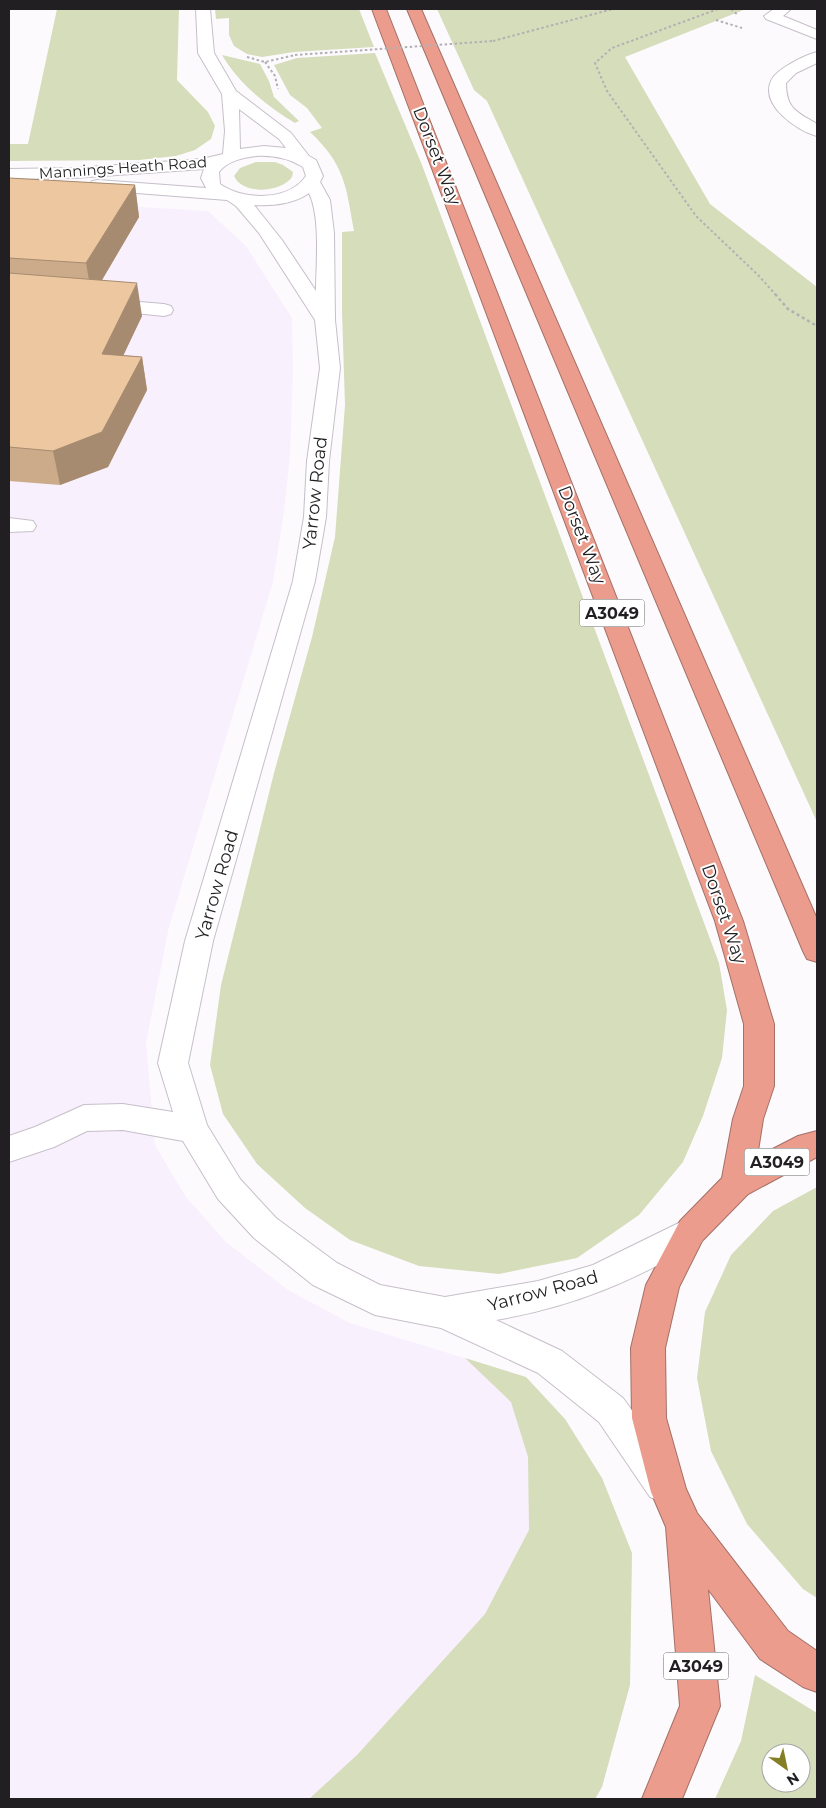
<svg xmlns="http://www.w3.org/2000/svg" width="826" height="1808" font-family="Montserrat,sans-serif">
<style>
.built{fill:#f9f0fe}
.green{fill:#d6ddbb;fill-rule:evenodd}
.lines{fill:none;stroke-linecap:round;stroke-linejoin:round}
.minor-casing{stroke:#c6bfc9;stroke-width:2}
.highway-casing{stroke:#a47067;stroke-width:2}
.path-far1{stroke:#b3b0b4;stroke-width:2;stroke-dasharray:2.5 2.5;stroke-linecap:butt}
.path{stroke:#b3b0b4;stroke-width:2.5;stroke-dasharray:3 3;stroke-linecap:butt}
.minor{fill:#fff;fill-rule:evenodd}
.highway{fill:#eb9c8c;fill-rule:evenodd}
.path-bridge{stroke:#b3b0b4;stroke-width:2;stroke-dasharray:2.5 2.5;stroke-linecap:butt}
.wall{fill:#ccab8a}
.shaded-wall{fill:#a68b70}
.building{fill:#edc7a0;stroke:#a68b70}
.labels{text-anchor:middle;stroke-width:4;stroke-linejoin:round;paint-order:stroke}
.far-street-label{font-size:15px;fill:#211f22;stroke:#fff}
.shield{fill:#fff;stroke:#646264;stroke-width:1}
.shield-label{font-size:16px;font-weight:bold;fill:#211f22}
.street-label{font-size:18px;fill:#211f22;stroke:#fff}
</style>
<rect width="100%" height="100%" fill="#fdfafe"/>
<path class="built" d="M9 199 208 211 246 246 292 318 293 370 290 455 284 512 273 582 169 927 146 1043 155 1145 186 1197 226 1242 288 1290 350 1323 526 1377 565 1419 602 1478 632 1553 630 1685 602 1787 595 1799H9Z"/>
<path class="green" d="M57 9H179L177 80 208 112 215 126 211 139 195 150 176 156 139 160 9 161V144H28Z
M215 9H359L374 47 294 52 262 57 247 54 234 46 229 35V18L216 19Z
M437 9H746L625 57 710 204 817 287V822L487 101 474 90Z
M375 53 422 165 719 963 727 1010 722 1058 703 1116 683 1162 639 1215 577 1258 499 1274 419 1266 350 1240 305 1208 257 1164 223 1114 210 1065 221 985 274 773 312 637 335 537 345 405 342 312V232L354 231C346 186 345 165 310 132L322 128 307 108 290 95 274 65 297 58Z
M222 55 260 64 269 81 274 97 299 121 295 123C267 106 239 84 222 55Z
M256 162H275L283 165 293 172 292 177C282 192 243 196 234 176L240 168Z
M817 1187V1598L803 1589 747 1524 711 1451 697 1378 705 1312 731 1255 773 1211Z
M465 1358 526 1377 565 1419 602 1478 632 1553 630 1685 602 1787 595 1799H309L357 1755 485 1614 529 1530 528 1457 511 1402Z
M755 1675 817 1713V1799H715L741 1741ZM771 1753H801V1783H771Z"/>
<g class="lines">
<g class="minor-casing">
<path id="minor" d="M196 9H210L214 53 236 91 291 133 309 156 316 160 323 176 320 182 330 200 334 233 335 320 340 368 329 461 326 517 315 581 213 941 188 1063 207 1125 240 1179 276 1218 337 1263 380 1285 445 1297 538 1281 593 1265 691 1217 702 1221 707 1231 702 1241C633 1281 576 1306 496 1320L562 1351 623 1398 676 1471 681 1484 676 1497 663 1502 650 1497 599 1422 538 1373 441 1328 375 1315 313 1285 254 1238 218 1199 183 1141 123 1130 87 1131 54 1147 9 1162V1136L35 1127 84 1105 123 1104 173 1112 158 1063 185 941 293 581 304 517 307 461 320 368 315 320 259 233 236 206 227 200 98 190 92 189 89 185 92 181 98 180 206 188 201 178 204 169 74 178 9 179V169L74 168 202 159 223 154 225 131 222 94 198 53ZM239 109 279 139 286 148 264 146 240 149ZM256 156C273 155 288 158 303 167L306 176C289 201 244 201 220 184L219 172C227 161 242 158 256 156ZM309 193C321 218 316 264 316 291L282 240 254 205C272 206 294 204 309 193Z
M774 9H791L783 16 817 30V39L766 19 764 16Z
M817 52V63L796 73 786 83C786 109 797 112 817 124V136C797 131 760 105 771 81 776 69 805 55 817 52Z
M103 299 164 304 171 306 173 310 171 314 164 316 96 309 94 305 96 301Z
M9 518 33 521 36 526 33 531 9 532Z"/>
</g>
<g class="highway-casing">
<path id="highway" d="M372 9H386L743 921 774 1024V1086L763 1119 757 1157 798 1136 817 1131V1157L748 1194 702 1241 679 1287 665 1348 666 1418 686 1489 697 1513 788 1631 817 1651V1692L803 1687 760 1659 708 1589 720 1706 682 1799H642L680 1706 666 1527 651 1492 632 1418 631 1348 646 1285 680 1221 722 1178 733 1119 744 1086V1024L715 921Z
M407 9H421L817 919V962L807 959 803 951Z"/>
</g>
<path class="path-far1" d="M718 9 612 48 595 63 607 91 696 216 758 275 776 295
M731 9 738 15
M716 20 742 28
M493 41 613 9
M247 57 265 62 295 55
M265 62 275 76 278 89"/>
<path class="path" d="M775 294 788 309 817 326"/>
<use href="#minor" class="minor"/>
<use href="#highway" class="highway"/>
<path class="path-bridge" d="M295 55 493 41"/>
</g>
<path class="wall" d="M9 178 135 185 139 217 102 280 142 316 123 355 142 357 147 390 108 467 60 485 9 481Z"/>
<path class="shaded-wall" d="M135 185 139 217 92 297 86 263Z
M137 283 142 316 108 388 102 354Z
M142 357 147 390 108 467 60 485 53 451Z"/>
<path class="building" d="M9 178 135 185 86 263 9 258Z
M9 273 137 283 102 354 142 357 102 432 53 451 9 447Z"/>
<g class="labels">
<g class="far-street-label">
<text transform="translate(123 168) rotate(-4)" y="5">Mannings Heath Road</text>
</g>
<g class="shield">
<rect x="579.5" y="599.5" width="65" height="27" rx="4"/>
<rect x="744.5" y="1148.5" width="65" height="27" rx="4"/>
<rect x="663.5" y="1652.5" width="65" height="27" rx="4"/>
</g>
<g class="shield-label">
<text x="612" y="619">A3049</text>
<text x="777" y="1168">A3049</text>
<text x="696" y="1672">A3049</text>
</g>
<g class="street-label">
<text transform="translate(437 156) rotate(69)" y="6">Dorset Way</text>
<text transform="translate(315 493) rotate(-84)" y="6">Yarrow Road</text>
<text transform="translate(582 535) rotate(69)" y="6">Dorset Way</text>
<text transform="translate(217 885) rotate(-74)" y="6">Yarrow Road</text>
<text transform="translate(724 914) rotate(71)" y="6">Dorset Way</text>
<text transform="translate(543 1291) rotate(-15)" y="6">Yarrow Road</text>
</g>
</g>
<rect width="826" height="1808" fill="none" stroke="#211f22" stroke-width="20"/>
<g transform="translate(786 1768) rotate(147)"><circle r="24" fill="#ffffff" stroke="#a6a5a7"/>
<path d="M0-4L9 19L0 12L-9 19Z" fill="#847e25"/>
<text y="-8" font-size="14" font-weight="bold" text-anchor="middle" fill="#211f22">N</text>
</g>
</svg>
